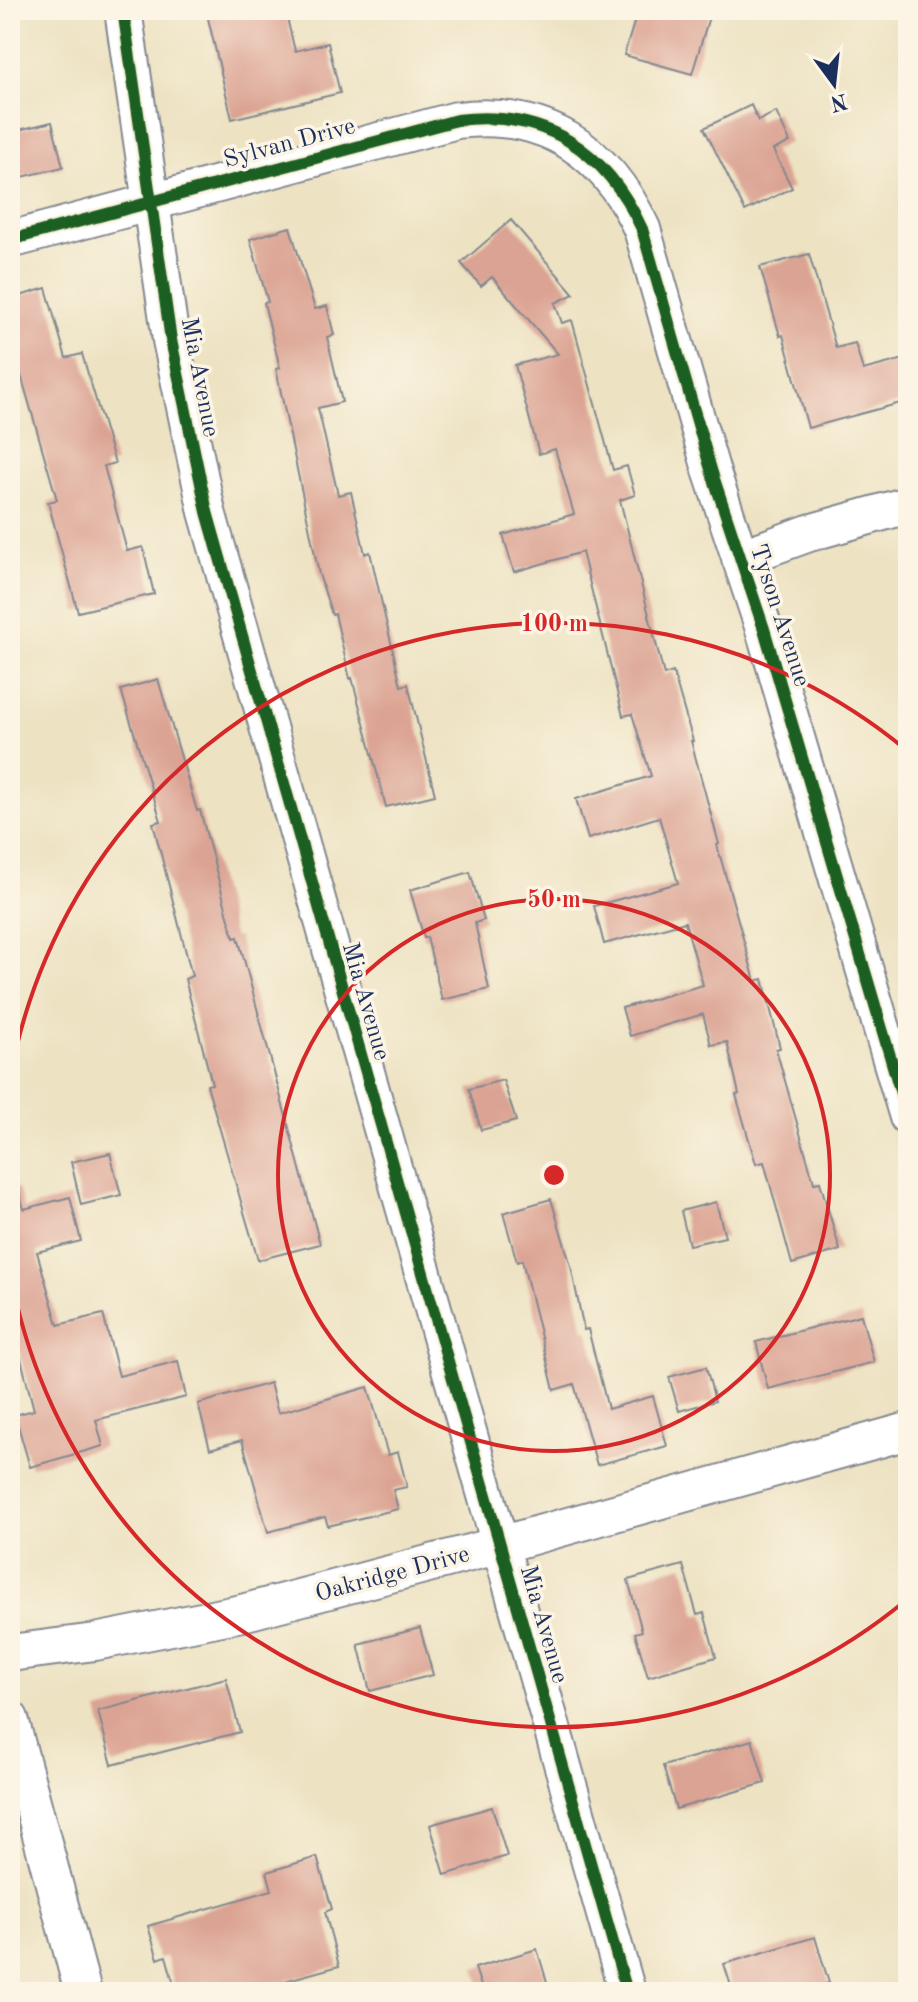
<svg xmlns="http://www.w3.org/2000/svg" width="918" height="2002" font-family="'Old Standard TT',serif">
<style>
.building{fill:#dba393}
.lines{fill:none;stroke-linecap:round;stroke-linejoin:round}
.minor-casing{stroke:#848890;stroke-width:40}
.minor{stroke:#fff;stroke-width:36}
.cycleway-casing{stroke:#fcf5e5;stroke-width:17}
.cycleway{stroke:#1b5e20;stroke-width:12}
.ring{fill:none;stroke:#d62828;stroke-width:4}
.labels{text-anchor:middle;stroke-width:7;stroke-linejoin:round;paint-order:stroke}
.street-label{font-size:24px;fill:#1b2f5e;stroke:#fcf5e5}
.centre{fill:#d62828;stroke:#fcf5e5;stroke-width:4}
.ring-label{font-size:24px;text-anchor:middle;font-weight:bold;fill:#d62828;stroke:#fcf5e5;stroke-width:7;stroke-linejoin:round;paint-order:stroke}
</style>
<rect width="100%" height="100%" fill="#fcf5e5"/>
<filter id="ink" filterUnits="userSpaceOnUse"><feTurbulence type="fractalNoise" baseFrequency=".0125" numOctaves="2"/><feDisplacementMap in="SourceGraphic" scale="16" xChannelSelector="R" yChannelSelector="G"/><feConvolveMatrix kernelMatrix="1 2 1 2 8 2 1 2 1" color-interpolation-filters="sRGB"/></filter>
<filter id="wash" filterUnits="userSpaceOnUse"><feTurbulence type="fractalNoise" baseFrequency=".006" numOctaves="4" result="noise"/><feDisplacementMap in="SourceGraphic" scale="32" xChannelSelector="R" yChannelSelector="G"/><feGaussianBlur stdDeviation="1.8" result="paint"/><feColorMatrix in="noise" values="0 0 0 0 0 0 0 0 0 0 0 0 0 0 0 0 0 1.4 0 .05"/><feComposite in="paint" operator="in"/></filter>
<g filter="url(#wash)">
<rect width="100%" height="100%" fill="#ede2c2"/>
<g id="blocks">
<path class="building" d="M206 10H285L295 51 328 43 340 93 232 119Z
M638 10H711L692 74 624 55Z
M751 105 758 121 776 112 790 142 773 150 792 188 745 211 704 128Z
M52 122 63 167 10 180V132Z
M511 220 574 294 555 303 562 323 572 320 613 470 627 466 635 495 620 500 664 675 673 672 693 741H691L719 844 717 845 755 981 763 979 780 1048 776 1049 814 1183 820 1182 840 1250 792 1264 764 1162 756 1164 736 1095 739 1094 727 1042 711 1045 703 1014 630 1036 622 1008 703 985 685 922 604 944 594 906 678 883 659 817 588 839 576 799 651 776 632 714 623 716 582 552 514 572 503 535 574 514 555 449 539 454 515 365 558 354 492 277 481 286 461 263Z
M290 227 315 309 327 306 334 335 327 337 342 402 318 408 338 495 351 492 365 554 370 552 401 686 408 684 435 795 386 807 352 678 350 679 335 614 332 615 319 574 276 369 280 368 264 303 268 302 250 239Z
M809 254 836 348 855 343 863 370 908 358V401L808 428 783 335 780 336 760 267Z
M46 288 66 358 82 354 115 463 104 466 127 551 143 547 154 594 78 612 48 502 57 500 10 337V299Z
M158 679 197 811 200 810 234 938 238 937 320 1244 258 1260 207 1085 212 1084 185 979 192 976 153 823 161 821 121 690Z
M470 872 484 920 475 923 489 989 442 1000 427 937 424 938 410 890Z
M503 1080 516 1121 481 1130 469 1089Z
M110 1153 121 1195 81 1205 71 1162Z
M18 1188 24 1209 70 1197 81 1241 37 1252 58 1325 103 1314 119 1376 178 1361 186 1397 96 1420 103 1446 30 1467 15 1415 34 1410 10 1316V1189Z
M551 1199 571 1266 584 1330 588 1329 608 1409 653 1396 667 1446 597 1465 574 1384 554 1390 522 1260 517 1262 503 1213Z
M716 1202 725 1237 689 1245 681 1211Z
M861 1315 874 1362 768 1389 756 1342Z
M706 1367 715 1401 679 1411 669 1377Z
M270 1383 278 1413 368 1387 388 1455 398 1452 407 1487 393 1490 398 1509 328 1526 325 1517 268 1532 242 1440 210 1449 198 1404Z
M683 1565 697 1615 704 1613 716 1657 648 1677 635 1633 642 1631 628 1580Z
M420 1628 433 1675 370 1691 358 1644Z
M226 1678 240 1732 112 1765 98 1711Z
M752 1740 765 1783 676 1809 663 1766Z
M492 1807 507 1856 445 1875 430 1825Z
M317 1857 332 1909 325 1912 339 1966 245 1992H176L166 1956 158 1959 148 1926 272 1890 267 1872Z
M815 1937 829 1983 797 1992H733L724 1964Z
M537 1949 550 1992H483L475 1968Z"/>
</g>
</g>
<g filter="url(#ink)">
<use href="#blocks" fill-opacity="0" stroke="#848890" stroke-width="2"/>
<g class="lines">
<g class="minor-casing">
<path id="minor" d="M123 10 171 340 207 512 627 1992
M10 240 457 120C544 109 606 150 642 229L712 473 764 629 908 1117
M740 558 809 533 908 505
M10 1653 95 1642 242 1613 500 1545 908 1431
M10 1719 83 1992"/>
</g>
<use href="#minor" class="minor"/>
<g class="cycleway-casing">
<path id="cycleway" d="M123 10 171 340 207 512 627 1992
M10 240 457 120C544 109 606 150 642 229L712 473 764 629 908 1117"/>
</g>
<use href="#cycleway" class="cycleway"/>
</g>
</g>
<g class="ring">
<circle cx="554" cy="1175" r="276"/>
<path d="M905 1601A552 552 0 0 1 10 1271M10 1079A552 552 0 0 1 905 749"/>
</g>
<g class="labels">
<g class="street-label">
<text transform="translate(289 142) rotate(-15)" y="8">Sylvan Drive</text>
<text transform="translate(201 377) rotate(79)" y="8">Mia Avenue</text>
<text transform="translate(781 615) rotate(72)" y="8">Tyson Avenue</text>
<text transform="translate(367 1001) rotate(74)" y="8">Mia Avenue</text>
<text transform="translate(392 1573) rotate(-15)" y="8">Oakridge Drive</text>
<text transform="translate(545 1624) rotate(74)" y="8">Mia Avenue</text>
</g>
</g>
<circle cx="554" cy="1175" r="12" class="centre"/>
<g class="ring-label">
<text x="554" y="631">100 m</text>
<text x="554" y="907">50 m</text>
</g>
<rect width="918" height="2002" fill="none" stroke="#fcf5e5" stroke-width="40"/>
<g transform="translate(834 84) rotate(165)" stroke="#fcf5e5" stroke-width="6" paint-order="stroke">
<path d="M0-6L14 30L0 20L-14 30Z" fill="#1b2f5e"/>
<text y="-12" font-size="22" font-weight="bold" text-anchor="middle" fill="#1b2f5e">N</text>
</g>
</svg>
